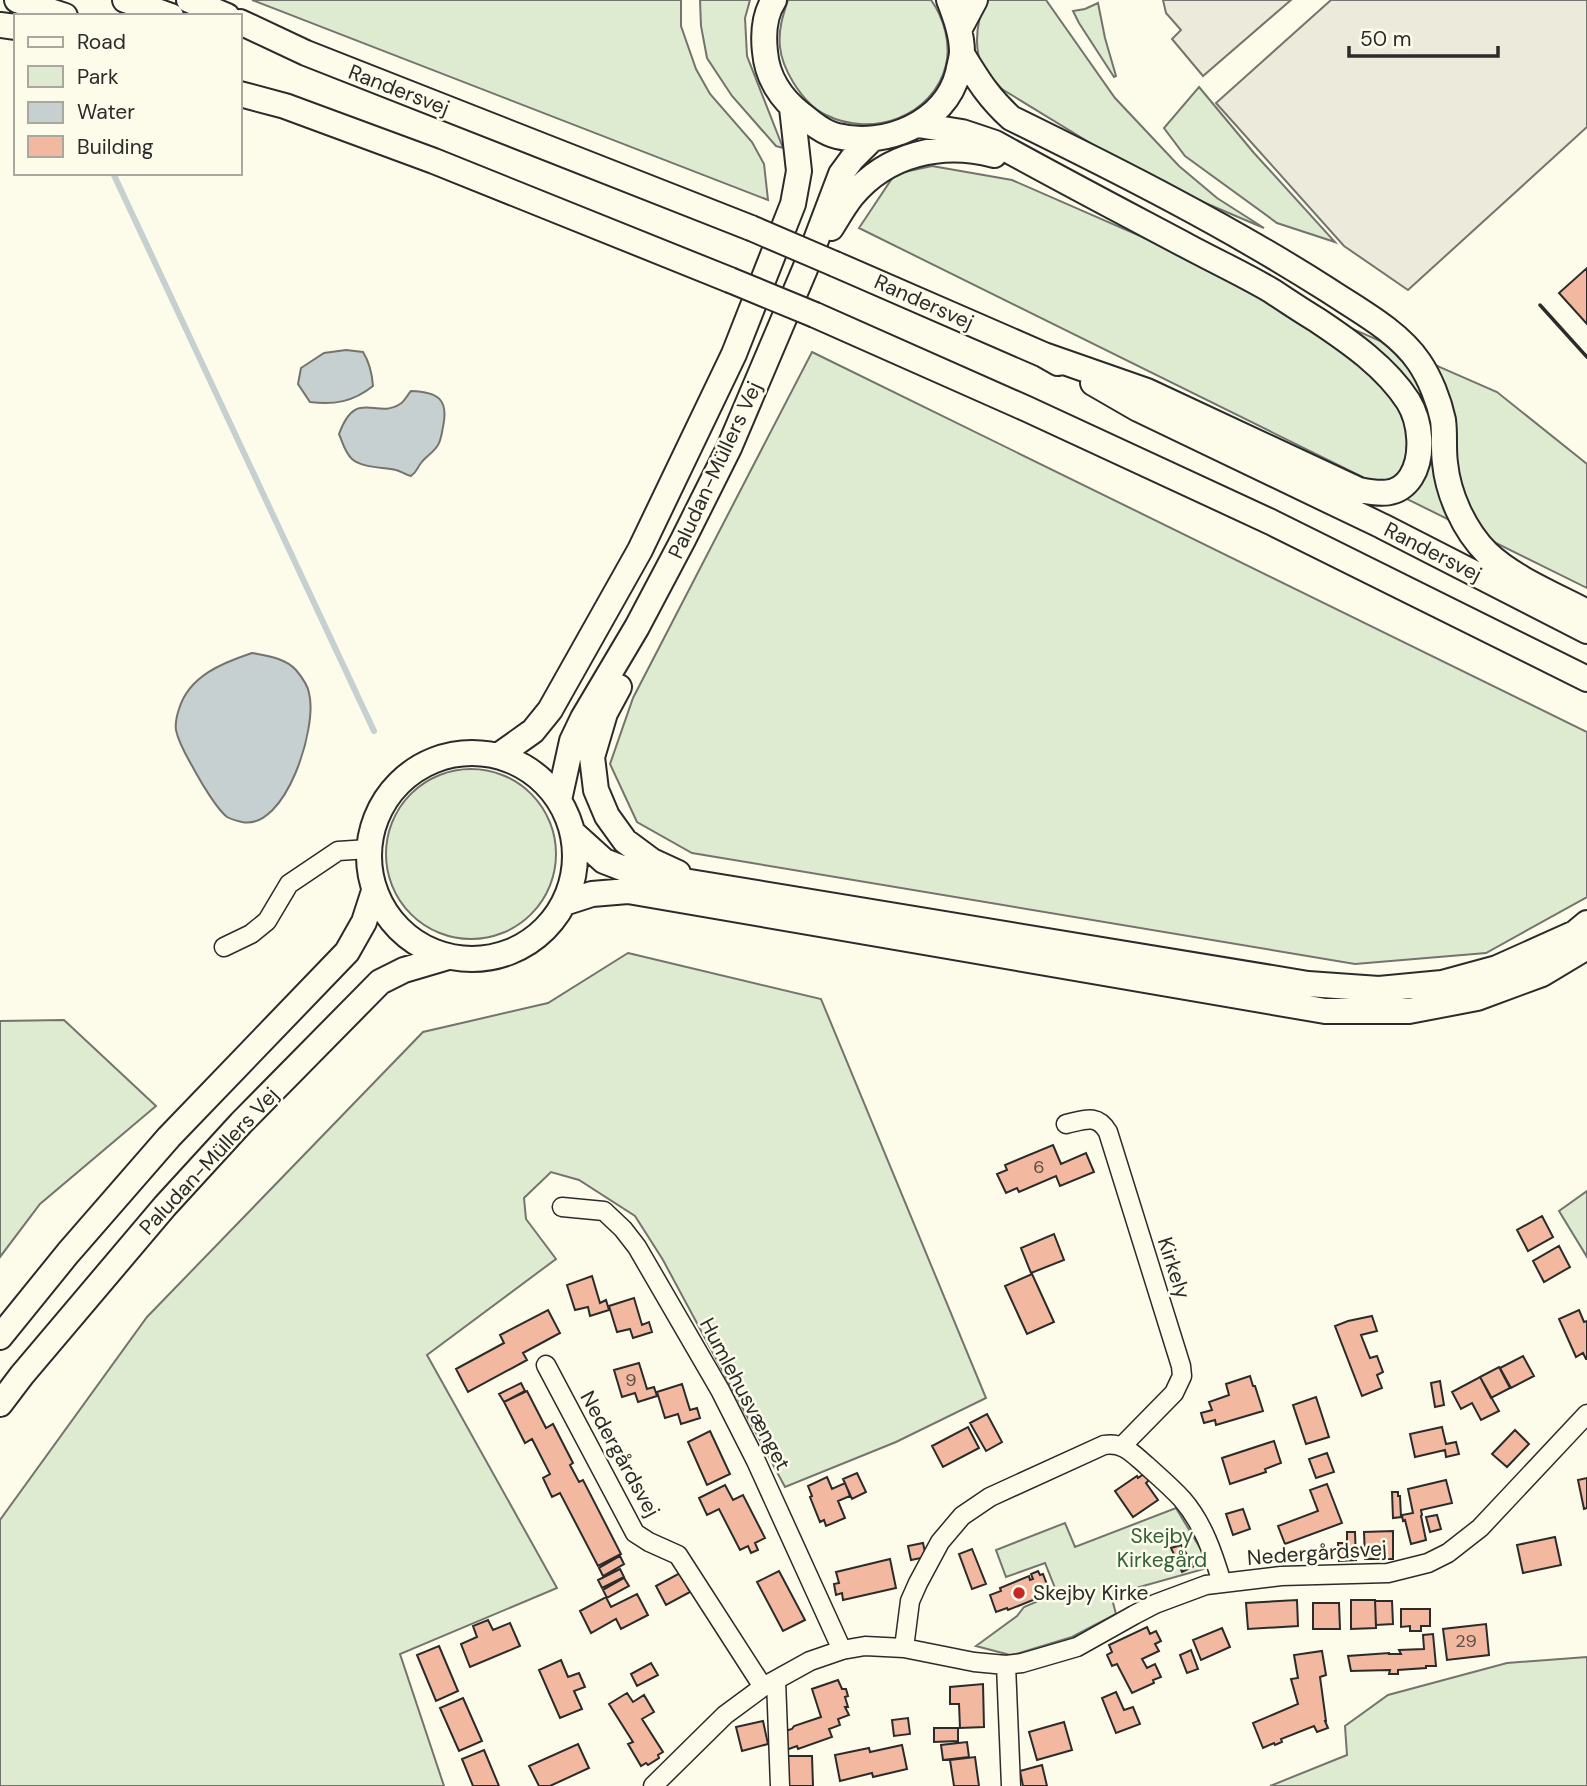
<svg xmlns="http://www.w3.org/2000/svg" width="1587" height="1786" font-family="'DM Sans',sans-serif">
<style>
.green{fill:#deebd1;stroke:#74746e;stroke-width:2}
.parking{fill:#eceadb;stroke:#74746e;stroke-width:2}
.water{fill:#c7d0d0;stroke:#74746e;stroke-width:2}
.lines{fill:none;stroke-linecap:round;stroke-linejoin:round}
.stream{stroke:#c7d0d0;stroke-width:6}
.building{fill:#f2b8a0;stroke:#2b2b2b;stroke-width:2}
.street-casing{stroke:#2b2b2b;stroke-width:21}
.secondary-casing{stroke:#2b2b2b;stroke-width:28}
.street{stroke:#fdfbea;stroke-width:18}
.secondary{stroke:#fdfbea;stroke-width:24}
.secondary-bridge-casing{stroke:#2b2b2b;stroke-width:28;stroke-linecap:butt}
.secondary-bridge{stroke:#fdfbea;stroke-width:24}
.wall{stroke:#2b2b2b;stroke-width:3.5}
.poi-dot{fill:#c62828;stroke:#fdfbea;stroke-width:2.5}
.labels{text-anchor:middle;stroke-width:5;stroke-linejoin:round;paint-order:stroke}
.number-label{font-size:18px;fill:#5d4e48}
.street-label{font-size:21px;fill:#2b2b2b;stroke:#fdfbea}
.park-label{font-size:21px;fill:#34623c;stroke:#fdfbea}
.poi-label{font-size:21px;fill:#2b2b2b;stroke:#fdfbea;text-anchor:start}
</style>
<rect width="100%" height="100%" fill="#fdfbea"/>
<path class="green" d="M252 0H681V26L696 69 710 94 752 142 764 164 768 200Z
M700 0H750L745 18 747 56 783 148 776 146 732 96 707 58 701 26Z
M788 0H931C944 18 951 44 946 65 933 117 872 138 826 115 811 108 801 95 793 82 787 72 781 58 780 47 778 30 783 15 788 0Z
M986 0H1046L1115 98 1179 166 1217 198 1264 228 1170 188 1100 149 1005 91C1001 88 995 85 992 81 971 59 975 25 986 0Z
M1098 3 1105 38 1116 76 1114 77 1079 23 1073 11 1085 9Z
M1199 87 1254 153 1335 242 1277 223 1185 156 1164 128Z
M932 166 1012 180 1497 392 1587 464V588L859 228 895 174Z
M812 352 1587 732V897L1486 953 1355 964 692 853 637 822 610 764 633 698Z
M386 854a85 85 0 1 1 170 0a85 85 0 1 1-170 0Z
M628 953 821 999 986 1398 896 1442 785 1487 663 1260 635 1216 579 1180 551 1172 524 1198 526 1219 556 1259 427 1355 557 1588 400 1654 444 1786H0V1520L147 1317 423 1032 548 1003Z
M64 1020 156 1106 40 1204 0 1257V1021Z
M1587 1191V1257L1559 1211Z
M1176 1508 1208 1561 1204 1569 1111 1595 1116 1614 1072 1637 1016 1654 1010 1655 976 1646 1017 1616 1024 1607 1057 1593 1045 1563 1006 1577 996 1550 1065 1523 1075 1547Z
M1587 1657V1786H1270L1347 1755 1345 1726 1388 1695 1507 1663Z"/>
<path class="parking" d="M1163 0H1291L1203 76 1172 39 1181 30 1166 13Z
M1331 0H1587V127L1408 290 1344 246 1216 103Z"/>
<path class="water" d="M346 350 363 352C370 363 372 373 373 386 353 402 334 405 310 402L298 384 301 368 324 353Z
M411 391C438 392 449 399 443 427 442 432 441 439 439 443 436 451 426 456 421 463 417 468 417 472 411 476 405 475 401 471 396 470 383 467 362 468 352 459 345 453 342 441 339 434 356 387 376 420 400 404 405 401 407 395 411 391Z
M252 653C267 656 285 658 296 670 301 676 308 686 309 693 318 726 286 831 242 822 238 821 230 819 227 817 217 809 202 784 196 773 189 760 179 745 176 730 175 723 177 715 179 709 189 676 222 663 252 653Z"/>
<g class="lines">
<path class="stream" d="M113 173 374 731"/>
</g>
<path class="building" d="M1587 268V324L1559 293Z
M1053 1145 1061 1164 1086 1153 1094 1172 1060 1186 1056 1176 1019 1192 1017 1188 1006 1193 997 1174 1007 1170 1005 1165Z
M1542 1216 1553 1237 1528 1251 1517 1230Z
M1054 1234 1064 1260 1031 1273 1021 1248Z
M1559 1246 1570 1267 1544 1282 1533 1261Z
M1032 1274 1054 1322 1027 1334 1005 1286Z
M592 1276 600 1303 606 1300 609 1310 590 1316 588 1307 575 1310 567 1285Z
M634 1298 642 1325 649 1322 652 1332 633 1338 630 1329 617 1332 609 1306Z
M548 1310 560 1333 523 1353 527 1360 468 1392 456 1369 504 1343 500 1335Z
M1579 1310 1584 1322 1587 1321V1359H1586L1583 1353 1576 1357 1559 1319Z
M1372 1316 1377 1331 1361 1335 1370 1358 1377 1356 1383 1372 1377 1375 1382 1388 1362 1396 1335 1326 1348 1321Z
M1523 1356 1534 1376 1511 1388 1500 1368Z
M639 1363 647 1389 654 1387 657 1396 638 1402 635 1393 622 1397 614 1370Z
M1499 1367 1510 1388 1491 1398 1480 1377Z
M1250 1376 1253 1386H1255L1263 1411 1216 1425 1215 1420 1204 1423 1201 1413 1212 1410 1209 1402 1229 1395 1226 1384Z
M1480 1377 1499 1411 1481 1420 1472 1403 1461 1409 1452 1392Z
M1440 1381 1444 1405 1435 1407 1431 1383Z
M521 1383 525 1391 504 1402 499 1394Z
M682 1384 690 1410 697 1408 700 1418 681 1424 678 1414 665 1418 657 1392Z
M527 1391 546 1428 553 1424 573 1463 570 1465 579 1482 583 1480 621 1554 598 1566 560 1493 552 1497 543 1478 550 1474 532 1439 525 1443 504 1402Z
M1316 1397 1329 1437 1306 1444 1293 1405Z
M987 1414 1002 1442 986 1451 970 1423Z
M968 1427 979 1448 943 1467 932 1446Z
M1442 1427 1446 1444 1456 1442 1459 1454 1446 1457 1445 1450 1415 1457 1410 1434Z
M1515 1430 1529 1444 1507 1467 1492 1454Z
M710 1431 730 1474 707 1485 688 1442Z
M1274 1441 1281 1463 1265 1469 1266 1472 1230 1484 1222 1458Z
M1327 1453 1334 1472 1316 1478 1309 1459Z
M857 1473 866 1492 852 1499 843 1479Z
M1145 1473 1149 1480 1146 1483 1158 1500 1133 1517 1115 1491 1137 1476 1138 1478Z
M827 1477 832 1489 845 1483 850 1496 838 1501 845 1518 826 1526 824 1520 820 1522 810 1497 812 1496 808 1486Z
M1587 1478V1508L1584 1509 1578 1480Z
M1446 1480 1452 1503 1421 1510 1422 1515 1421 1516 1426 1540 1411 1544 1405 1520 1403 1521 1402 1515 1413 1513 1408 1489Z
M1327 1484 1342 1523 1285 1544 1278 1526 1318 1511 1310 1490Z
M725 1485 733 1500 743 1495 765 1538 755 1543 758 1550 751 1553 748 1546 740 1550 719 1509 707 1515 699 1498Z
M1392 1492H1398V1496H1400L1401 1517 1393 1518Z
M1243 1509 1250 1529 1233 1535 1226 1514Z
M1437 1515 1441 1529 1430 1532 1426 1517Z
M1393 1531V1559H1365L1364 1532Z
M1347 1532H1355L1356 1560 1339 1561 1338 1543H1347Z
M1555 1537 1561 1565 1523 1573 1517 1545Z
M923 1543 926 1557 911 1560 908 1546Z
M1181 1545 1194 1566 1182 1572 1171 1548Z
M972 1549 986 1584 972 1589 959 1554Z
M620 1556 624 1564 603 1576 599 1568Z
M890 1559 896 1588 843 1600 842 1593 836 1595 834 1584 839 1583 836 1572Z
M620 1569 624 1577 602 1588 598 1580Z
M779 1571 805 1620 783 1631 757 1582Z
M1038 1571 1040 1575 1043 1574 1049 1590 1037 1595 1038 1598 1008 1610 1007 1608 996 1612 990 1595 1001 1591 1000 1588 1029 1576 1030 1580 1033 1579 1031 1574Z
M680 1573 690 1592 666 1605 656 1586Z
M624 1578 629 1586 607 1598 603 1590Z
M637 1594 648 1615 621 1629 616 1619 591 1633 580 1611 606 1597 611 1607Z
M1297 1600 1298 1626 1248 1629 1246 1603Z
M1351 1600H1375L1376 1628 1351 1629Z
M1375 1601H1392L1393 1624 1376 1625Z
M1313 1603H1339L1340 1629H1313Z
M1401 1609H1430V1626H1421V1631H1410V1626L1401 1627Z
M488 1620 493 1630 510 1623 520 1646 470 1667 461 1644 477 1637 473 1626Z
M1486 1624 1489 1655 1447 1660 1443 1629Z
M1147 1627 1150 1634 1156 1631 1161 1641 1155 1644 1159 1651 1142 1659 1147 1668 1155 1664 1161 1677 1153 1680 1154 1683 1132 1693 1117 1664 1112 1666 1107 1655 1112 1652 1109 1645Z
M1222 1628 1230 1647 1201 1660 1193 1640Z
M1433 1634 1436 1666H1426V1668L1398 1670V1674H1389L1390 1670 1351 1671 1348 1656 1389 1653V1654H1401L1399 1650 1424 1649 1423 1635Z
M439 1646 458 1691 436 1701 417 1655Z
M1191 1650 1198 1669 1187 1673 1180 1655Z
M1322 1651 1326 1675 1320 1677 1326 1721H1325L1328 1728 1317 1732 1314 1726 1281 1739 1282 1742 1275 1745 1274 1743 1263 1748 1253 1723 1298 1704 1291 1679 1298 1678 1294 1655Z
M561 1660 568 1677 579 1673 585 1687 574 1691 582 1709 560 1718 539 1670Z
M651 1663 658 1675 637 1686 631 1674Z
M838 1680 842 1689H846L848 1696 845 1697 848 1707H845L849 1715 838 1719 840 1725 829 1729 832 1737 798 1749 797 1746 786 1750 785 1731 792 1729 794 1726 821 1717 812 1689Z
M983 1684 984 1727 960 1728 959 1704H950V1687Z
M1116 1692 1124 1710 1133 1707 1140 1724 1116 1733 1102 1698Z
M627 1693 633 1702 644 1695 654 1712 642 1719 663 1752 658 1755 659 1758 648 1765 646 1763 641 1766 628 1744 633 1742 609 1704Z
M463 1698 482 1741 459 1751 440 1708Z
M908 1718 910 1734 894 1736 892 1720Z
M763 1721 768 1744 742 1751 736 1727Z
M1064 1722 1072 1750 1037 1760 1029 1732Z
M934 1728H958V1741L934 1742Z
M967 1742 969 1757 943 1760 941 1745Z
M578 1744 589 1768 550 1786H539L529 1766Z
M902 1745 907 1769 873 1777 872 1773 840 1781 835 1755 869 1748 870 1752Z
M484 1750 499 1786H473L462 1759Z
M785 1756H812L813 1786H786Z
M975 1757 979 1786H954L950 1760Z
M1042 1765 1047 1786H1023L1020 1771Z"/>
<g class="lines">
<g class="street-casing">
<path id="street" d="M224 947 251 934 267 921 289 884 338 851 369 849
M1066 1124C1084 1120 1097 1113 1108 1132L1181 1366 1182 1376 1174 1393 1122 1446
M562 1207 604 1211 623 1229 637 1247 720 1390 756 1461 842 1650
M546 1365 635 1533 649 1542 678 1555 763 1687
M904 1648 910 1601 918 1583 940 1542 962 1516 990 1497 1104 1445C1123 1442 1132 1453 1146 1465 1158 1476 1171 1487 1182 1499 1203 1523 1213 1553 1222 1583
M1006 1665 1011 1786
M776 1680 780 1786
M653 1786 725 1715 763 1687 810 1661 842 1650 865 1646 904 1648 974 1662 1006 1665 1022 1663 1077 1647 1134 1615 1155 1604 1206 1585 1281 1576 1388 1573 1428 1563 1448 1553 1480 1528 1587 1414"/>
</g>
<g class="secondary-casing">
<path id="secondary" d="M17 0 65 16
M125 0 171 16
M189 0 227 16
M774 0C764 15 763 34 765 52 767 77 781 99 801 114 812 123 824 133 837 136 885 148 945 123 958 73 959 66 962 58 962 52 962 34 955 16 949 0
M240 22 306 53 751 228
M0 25 16 27
M959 30 975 0
M962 54C978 80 988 97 1011 118 1119 171 1226 225 1328 290 1358 310 1398 331 1419 362 1430 378 1439 401 1443 420 1445 434 1443 449 1445 463 1448 494 1464 530 1487 553 1513 578 1555 595 1587 612
M240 94 285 106 434 161 730 280
M918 125 962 132 995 143C1058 178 1123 212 1187 246 1215 261 1245 275 1272 291 1287 301 1302 311 1317 320 1350 342 1386 367 1408 401 1421 422 1424 456 1411 477 1398 497 1379 494 1359 490L1147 391 1044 355
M831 228C838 217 844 206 852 196 887 154 942 141 994 155
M835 264 1044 355 1058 363
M815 315 1027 409 1271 522 1587 679
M1093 383 1138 409 1382 526 1587 631
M619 687 605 713 592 757 596 790 607 816 625 841 652 861 678 873
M369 856a103 103 0 1 1 206 0a103 103 0 1 1-206 0Z
M498 756 533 731 550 710 640 550 734 354 793 204 799 171 792 108
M559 800 572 741 583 718 637 627 683 540 729 448 805 269 841 174 852 159 871 140
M573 833 604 861 635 873 1308 984 1379 989 1442 983 1497 968 1575 933 1587 923
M564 903 592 894 628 891 1325 1011H1409L1477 998 1542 974 1587 947
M0 1337 68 1253 169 1137 347 952 364 922 374 891
M0 1404 22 1375 165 1206 241 1123 380 982 404 970 448 957"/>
</g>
<use href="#street" class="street"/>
<use href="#secondary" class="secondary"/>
<g class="secondary-bridge-casing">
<path id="secondary-bridge" d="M751 228 835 264
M730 280 815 315"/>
</g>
<use href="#secondary-bridge" class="secondary-bridge"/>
<path class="wall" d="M1540 305 1587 357"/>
</g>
<circle class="poi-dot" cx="1019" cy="1593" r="7"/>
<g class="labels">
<g class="number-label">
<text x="1039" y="1173">6</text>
<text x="631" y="1386">9</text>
<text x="1466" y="1647">29</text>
</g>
<g class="street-label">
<text transform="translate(399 90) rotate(21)" y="7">Randersvej</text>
<text transform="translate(924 302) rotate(24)" y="7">Randersvej</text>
<text transform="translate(715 470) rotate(-65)" y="7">Paludan-Müllers Vej</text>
<text transform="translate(1433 552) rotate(27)" y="7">Randersvej</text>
<text transform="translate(209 1161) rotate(-47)" y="7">Paludan-Müllers Vej</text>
<text transform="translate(1174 1268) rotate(72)" y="7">Kirkely</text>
<text transform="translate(745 1394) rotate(62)" y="7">Humlehusvænget</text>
<text transform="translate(620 1454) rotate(61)" y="7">Nedergårdsvej</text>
<text transform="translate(1317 1553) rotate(-4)" y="7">Nedergårdsvej</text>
</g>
<g class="park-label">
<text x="1162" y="1543">Skejby<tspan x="1162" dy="24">Kirkegård</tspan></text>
</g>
<g class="poi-label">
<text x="1033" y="1600">Skejby Kirke</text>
</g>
</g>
<rect x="14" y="14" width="228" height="161" fill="#fdfbea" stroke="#a9a89e" stroke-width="2"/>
<rect x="28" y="37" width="35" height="10" fill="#fdfbea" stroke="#a9a89e" stroke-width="2"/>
<text x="77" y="49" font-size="21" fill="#2b2b2b">Road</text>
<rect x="28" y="66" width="35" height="21" fill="#deebd1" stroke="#a9a89e" stroke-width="2"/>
<text x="77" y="84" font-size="21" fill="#2b2b2b">Park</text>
<rect x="28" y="102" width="35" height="21" fill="#c7d0d0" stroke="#a9a89e" stroke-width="2"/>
<text x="77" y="119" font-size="21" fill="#2b2b2b">Water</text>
<rect x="28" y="136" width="35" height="21" fill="#f2b8a0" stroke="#a9a89e" stroke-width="2"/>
<text x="77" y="154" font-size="21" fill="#2b2b2b">Building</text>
<path d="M1349 46v10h149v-10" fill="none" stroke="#2b2b2b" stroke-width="3.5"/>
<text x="1360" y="46" font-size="21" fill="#2b2b2b" stroke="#fdfbea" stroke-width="5" paint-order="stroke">50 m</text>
</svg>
